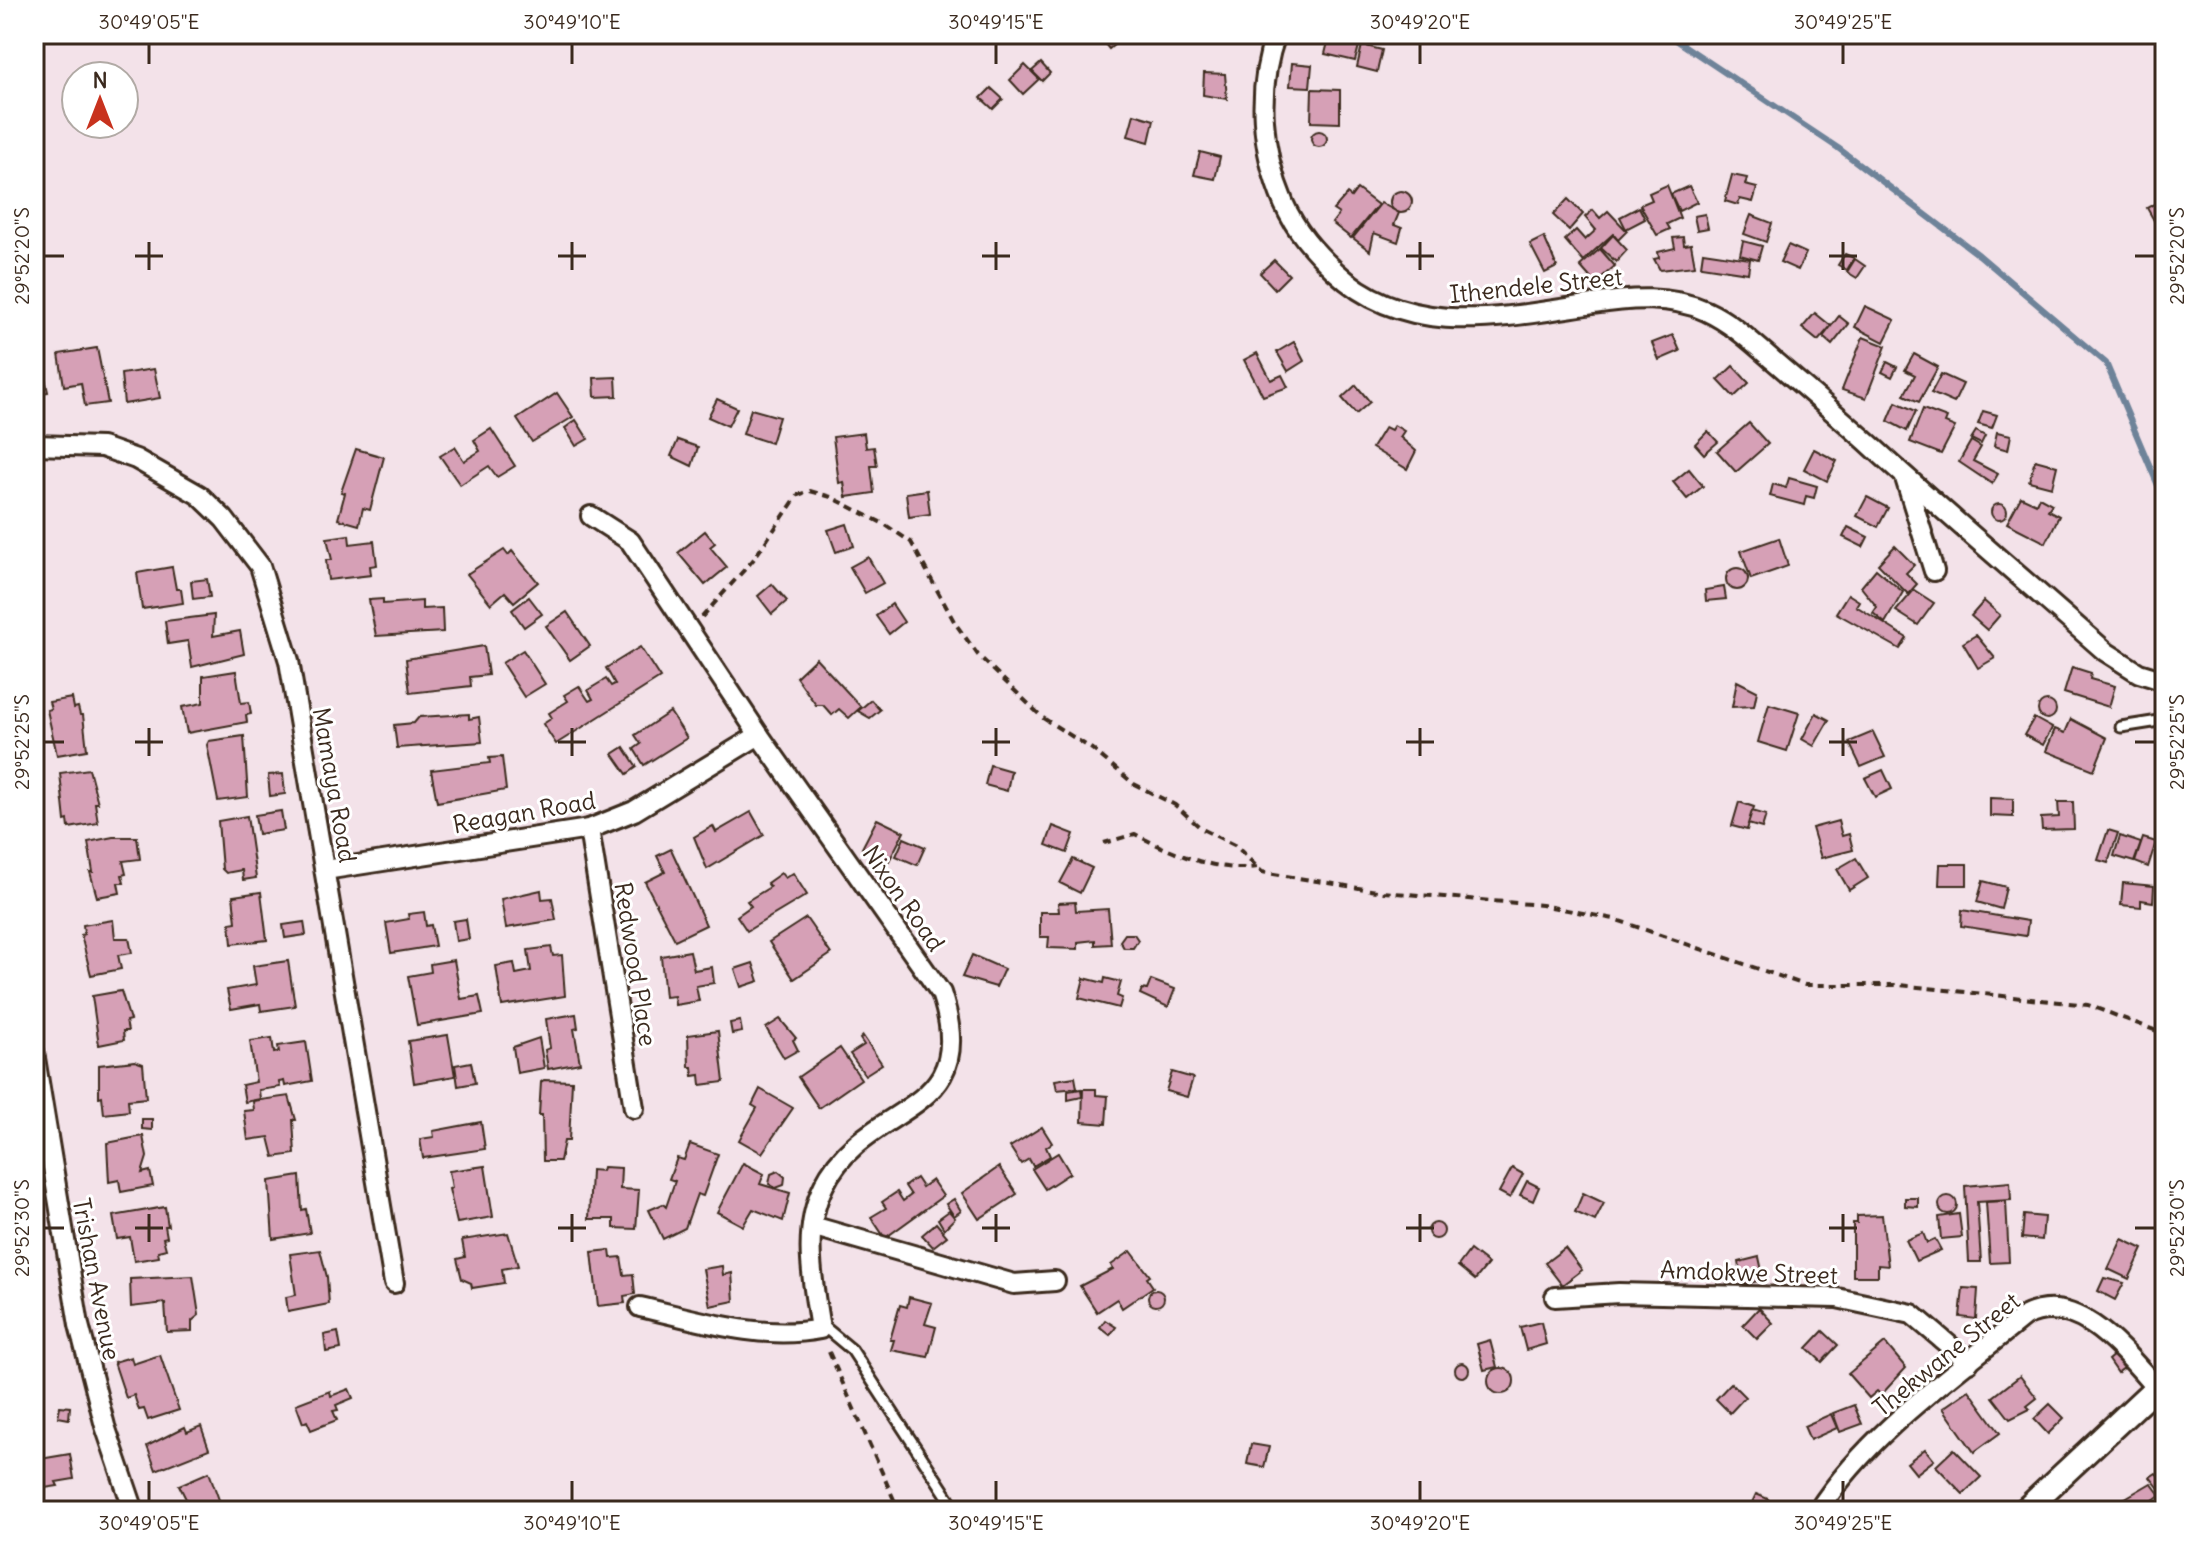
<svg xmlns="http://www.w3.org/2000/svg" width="2199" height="1545" font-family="Delius,sans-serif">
<rect width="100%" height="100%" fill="#f3e2e9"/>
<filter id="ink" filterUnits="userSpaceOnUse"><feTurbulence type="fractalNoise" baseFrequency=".0125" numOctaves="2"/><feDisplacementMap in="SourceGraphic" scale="16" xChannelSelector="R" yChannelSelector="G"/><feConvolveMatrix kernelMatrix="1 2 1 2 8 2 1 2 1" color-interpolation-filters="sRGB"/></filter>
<g filter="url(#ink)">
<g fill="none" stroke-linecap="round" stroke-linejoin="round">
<polyline stroke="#6e8399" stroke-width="6" points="1667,34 1838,148 1979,255 2106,363 2165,502"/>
</g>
<g fill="#d6a0b6" stroke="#3b2a1e" stroke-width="2">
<polygon points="1105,34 1127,34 1109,49 1100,38"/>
<polygon points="1213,34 1232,34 1232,41 1212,39"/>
<polygon points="1330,34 1362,34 1355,61 1325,54"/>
<polygon points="1362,45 1382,50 1377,72 1357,67"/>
<polygon points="1041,63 1050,73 1042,81 1032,71"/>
<polygon points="1292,63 1312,65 1310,87 1290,86"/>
<polygon points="1025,65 1039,79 1023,94 1010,80"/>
<polygon points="1204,73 1225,74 1227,99 1203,95"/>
<polygon points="991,88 1003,99 993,109 981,98"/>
<polygon points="1312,89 1340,90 1340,123 1311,122"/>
<polygon points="1134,114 1154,120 1149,142 1128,136"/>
<circle cx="1319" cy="139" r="8"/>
<polygon points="1200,152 1220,157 1215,179 1194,175"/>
<polygon points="1732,175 1747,178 1745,185 1757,188 1753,202 1740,199 1738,205 1725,201"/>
<polygon points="1667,185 1680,218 1667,224 1670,229 1657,235 1640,205 1652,200 1649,193"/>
<polygon points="1689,186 1697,202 1679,211 1671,194"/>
<polygon points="1357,189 1378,205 1351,238 1332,223 1339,214 1333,210 1347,194 1351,197"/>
<circle cx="1401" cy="202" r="11"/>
<polygon points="2165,198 2165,231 2161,233 2147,208"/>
<polygon points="1568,199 1583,214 1569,230 1553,215"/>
<polygon points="1381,203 1399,213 1394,225 1402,228 1398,242 1374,233 1370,251 1353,238"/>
<polygon points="1639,207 1645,219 1626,229 1620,217"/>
<polygon points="1593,210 1600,218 1608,211 1627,231 1618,240 1613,234 1583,261 1565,240 1576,230 1585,240 1596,230 1585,217"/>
<polygon points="1705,214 1708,228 1697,230 1694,216"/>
<polygon points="1751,215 1772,223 1766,242 1744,234"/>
<polygon points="1613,235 1627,250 1616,262 1601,248"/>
<polygon points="1544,237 1557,267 1545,273 1530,244"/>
<polygon points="1683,237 1684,245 1691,244 1695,266 1660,270 1654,259 1659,258 1658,252 1675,248 1673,238"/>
<polygon points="1743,241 1762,246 1758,260 1740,255"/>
<polygon points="1788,245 1806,253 1798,270 1780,262"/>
<polygon points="1600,249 1615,266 1595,283 1580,266"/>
<polygon points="1703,252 1750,259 1748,273 1701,266"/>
<polygon points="1845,254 1854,258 1847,270 1838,265"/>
<polygon points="1855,259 1865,266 1857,278 1847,272"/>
<polygon points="1274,260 1289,275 1275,289 1260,273"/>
<polygon points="1865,306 1895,320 1884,342 1855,327"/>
<polygon points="1815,313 1831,326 1818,341 1802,328"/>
<polygon points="1839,316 1849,324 1832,345 1823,337"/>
<polygon points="1673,335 1680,351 1659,360 1652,343"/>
<polygon points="1863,337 1886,346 1866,398 1842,390"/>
<polygon points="37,341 48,392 34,395 34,342"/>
<polygon points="1294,342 1304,361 1288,371 1277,352"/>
<polygon points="97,348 108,403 85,406 81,383 64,386 59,354"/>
<polygon points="1257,353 1271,380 1282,375 1288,387 1263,396 1244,360"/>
<polygon points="1914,354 1938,367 1919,402 1904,395 1915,375 1905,370"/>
<polygon points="1887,362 1897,367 1892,377 1882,372"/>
<polygon points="1733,366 1749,383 1734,397 1718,380"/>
<polygon points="154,369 160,398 124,404 121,374"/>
<polygon points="1941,374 1963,384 1954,403 1931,393"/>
<polygon points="616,377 617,396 595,397 594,378"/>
<polygon points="1356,385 1370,402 1356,414 1342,398"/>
<polygon points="557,393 573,417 532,442 517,419"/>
<polygon points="717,399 737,408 728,426 708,417"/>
<polygon points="1896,402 1916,411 1907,431 1888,421"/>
<polygon points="751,409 779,417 771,443 743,434"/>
<polygon points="1923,409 1947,418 1945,423 1955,427 1941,454 1910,442"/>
<polygon points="1983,411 1997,415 1992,428 1978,424"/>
<polygon points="576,420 588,439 576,446 565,428"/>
<polygon points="1749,423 1768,444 1736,472 1717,451"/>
<polygon points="1394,425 1404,431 1400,437 1416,451 1407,469 1372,448 1385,427 1391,430"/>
<polygon points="491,429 515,466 497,477 489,466 460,485 440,456 455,447 464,461 480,451 474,440"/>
<polygon points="1708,431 1718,442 1704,454 1695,444"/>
<polygon points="1976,431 1985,436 1981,444 1971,439"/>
<polygon points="1997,432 2011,435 2008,450 1994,446"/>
<polygon points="864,433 866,448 874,447 877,466 871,466 874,493 846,497 844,482 839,483 833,437"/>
<polygon points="678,440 698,447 692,466 671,456"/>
<polygon points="1971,441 1981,447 1973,461 1998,474 1992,484 1959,462"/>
<polygon points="356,449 384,457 370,510 363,508 359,525 338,519 345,493 341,492"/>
<polygon points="1814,449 1837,461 1827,481 1804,469"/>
<polygon points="2035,460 2057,466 2052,487 2029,481"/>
<polygon points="1689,469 1703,486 1687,499 1673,482"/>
<polygon points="1789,478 1817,486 1814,498 1806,496 1804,505 1770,496 1773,484 1786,488"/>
<polygon points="927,490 930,514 909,517 906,493"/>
<polygon points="1867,497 1888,508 1878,527 1857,516"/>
<polygon points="2021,497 2036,504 2039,497 2052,504 2048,510 2059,516 2046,543 2007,523"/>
<circle cx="1999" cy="512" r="8"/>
<polygon points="847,524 854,546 836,552 828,530"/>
<polygon points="1848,527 1868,537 1863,547 1843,537"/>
<polygon points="705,531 715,543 710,547 727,567 705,585 678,553"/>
<polygon points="349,535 350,544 374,541 377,565 370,566 371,575 328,580 326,560 332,560 327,538"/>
<polygon points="1779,538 1788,566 1751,579 1741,551"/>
<polygon points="1895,546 1914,565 1906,573 1917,584 1908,594 1878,564"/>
<polygon points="504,550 508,555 512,551 538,582 514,602 505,592 491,604 467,574"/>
<polygon points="868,557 883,583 865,593 850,567"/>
<polygon points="172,567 176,589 181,589 183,603 142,609 137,573"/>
<circle cx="1737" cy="579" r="11"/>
<polygon points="1876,569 1903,592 1885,623 1873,613 1877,607 1861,587"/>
<polygon points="207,579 210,597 193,599 191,581"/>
<polygon points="772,584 787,601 772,614 758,596"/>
<polygon points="1724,587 1726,599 1706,601 1705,590"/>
<polygon points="1914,590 1934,603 1918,625 1896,611"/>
<polygon points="1848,594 1859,601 1856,606 1907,638 1900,649 1836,613"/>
<polygon points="529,597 542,614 524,627 512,610"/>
<polygon points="383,599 383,604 422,601 422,609 442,608 443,632 376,636 369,600"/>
<polygon points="1984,601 2000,615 1987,630 1971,616"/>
<polygon points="892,604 904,622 889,634 876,616"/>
<polygon points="567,612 590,646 570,660 546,626"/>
<polygon points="214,615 213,636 240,631 244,654 192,667 188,641 168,644 165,621"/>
<polygon points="1976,635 1995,658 1978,668 1963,643"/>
<polygon points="484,646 488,675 470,677 471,686 410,693 406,659"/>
<polygon points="640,647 660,678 556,744 543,724 552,718 549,713 568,701 564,695 579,686 589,701 593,699 588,690 606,679 611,686 615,684 606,668"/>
<polygon points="523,650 545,684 524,697 502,663"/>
<polygon points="816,658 861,707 849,718 839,709 832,715 823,705 816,705 796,677"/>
<polygon points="2072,667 2091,673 2090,679 2115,686 2109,707 2064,693"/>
<polygon points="236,671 241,703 249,702 251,714 246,715 247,722 187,733 182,707 203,703 203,676"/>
<polygon points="1737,681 1757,691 1754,706 1732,707"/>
<polygon points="72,698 74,708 78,707 80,715 83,715 87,750 57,755 47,710 51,709 49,702"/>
<polygon points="871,700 880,710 870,718 858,711"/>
<circle cx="2047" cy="710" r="9"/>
<polygon points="1769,704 1799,713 1787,751 1758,742"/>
<polygon points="670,712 687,738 644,765 634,749 641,744 635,735"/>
<polygon points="1816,713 1829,720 1814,746 1802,739"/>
<polygon points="469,714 469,719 479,717 482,742 397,748 394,725 414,723 419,717"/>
<polygon points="2034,718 2052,728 2043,745 2024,735"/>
<polygon points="2071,719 2107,738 2094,770 2046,751 2055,729 2065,733"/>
<polygon points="1873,732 1885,757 1861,767 1849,742"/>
<polygon points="244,736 248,797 218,801 207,745 209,741"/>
<polygon points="624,747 637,767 627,774 613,754"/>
<polygon points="502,757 506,790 437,802 431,770 490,763 489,758"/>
<polygon points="990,765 1011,771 1007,791 985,785"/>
<polygon points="89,769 98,803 95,803 98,823 69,828 68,820 65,821 60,773"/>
<polygon points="1883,770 1892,789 1875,797 1865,778"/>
<polygon points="283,774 285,794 270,796 268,775"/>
<polygon points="1990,798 2013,799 2013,817 1990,816"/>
<polygon points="1739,802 1754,807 1747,830 1732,826"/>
<polygon points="2058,802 2073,802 2074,829 2042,830 2041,818 2059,817"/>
<polygon points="281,811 284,830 258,834 255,815"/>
<polygon points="1752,811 1766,815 1762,828 1748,824"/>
<polygon points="751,812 764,835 707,869 694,837 713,826 716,832"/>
<polygon points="247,816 256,878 243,880 242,870 226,873 222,869 218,821"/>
<polygon points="877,819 904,832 889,861 862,848"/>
<polygon points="1838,821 1842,836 1849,834 1853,850 1821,858 1812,828"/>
<polygon points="1053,826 1074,834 1067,853 1046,845"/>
<polygon points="2108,830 2118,833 2108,863 2098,860"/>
<polygon points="2120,836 2141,843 2134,862 2114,856"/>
<polygon points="113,837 137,837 140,859 123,861 126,874 122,875 124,883 118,883 120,893 97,897 90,872 93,872 88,842"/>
<polygon points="904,838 925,847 917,865 896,856"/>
<polygon points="2143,838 2156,842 2148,867 2135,862"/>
<polygon points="671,849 706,925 675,940 645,882 665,872 657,856"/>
<polygon points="1856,858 1868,878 1849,890 1837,869"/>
<polygon points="1073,859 1092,868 1080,893 1060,883"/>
<polygon points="1940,864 1967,864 1967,885 1939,885"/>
<polygon points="781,873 785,878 793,873 807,895 747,931 737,916 751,906 747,901 770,887 767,883"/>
<polygon points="1983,881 2006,887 2001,909 1977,902"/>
<polygon points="2123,883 2154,886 2153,902 2141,900 2141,907 2121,905"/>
<polygon points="541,890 542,899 552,898 556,920 506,928 501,899"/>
<polygon points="261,892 267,940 232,944 230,923 236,922 233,896"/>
<polygon points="1075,902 1076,911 1108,909 1111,944 1095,945 1095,940 1078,942 1078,949 1048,948 1049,937 1040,937 1040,912 1059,912 1058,903"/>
<polygon points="1962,910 2028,921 2026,936 1961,926"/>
<polygon points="424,912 426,926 431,925 435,946 391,953 386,923 409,919 408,914"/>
<polygon points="806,918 831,954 794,979 769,942"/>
<polygon points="466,919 469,939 456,941 453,921"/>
<polygon points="113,920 115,938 129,938 132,953 118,955 121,969 91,975 81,935 84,934 83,925"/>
<polygon points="304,922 306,935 285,938 283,925"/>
<polygon points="1125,934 1134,934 1138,940 1133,948 1124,948 1120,941"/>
<polygon points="551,947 553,956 562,955 565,996 502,1006 496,966 514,963 516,974 531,971 528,950"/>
<polygon points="690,951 694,970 712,967 714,983 696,986 699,1001 675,1005 674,996 665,997 661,956"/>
<polygon points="972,955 1004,969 996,987 962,977"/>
<polygon points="454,960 461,999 479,996 483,1014 417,1025 408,976 431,972 430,964"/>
<polygon points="288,961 295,1006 261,1011 260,1004 231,1009 227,990 256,985 253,966"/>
<polygon points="753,963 759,981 741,987 735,969"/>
<polygon points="1084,978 1104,983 1105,978 1121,982 1117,996 1122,998 1119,1008 1079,998"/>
<polygon points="1151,980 1175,989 1168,1007 1140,994 1142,989 1147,990"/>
<polygon points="121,991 130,1020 126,1021 128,1031 123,1031 124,1040 99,1045 92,996"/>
<polygon points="576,1014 578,1028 574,1029 580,1063 548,1069 545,1050 550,1048 546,1019"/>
<polygon points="780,1019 796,1038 793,1040 798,1050 784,1058 766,1028"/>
<polygon points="740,1021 742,1032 732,1034 730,1023"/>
<polygon points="718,1031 724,1082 701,1085 700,1075 693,1076 692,1067 689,1067 688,1035"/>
<polygon points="448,1035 455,1076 414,1083 408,1041"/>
<polygon points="863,1036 882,1064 865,1075 850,1054 864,1045 860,1039"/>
<polygon points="272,1038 274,1053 279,1052 278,1046 306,1042 312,1081 285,1086 284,1081 279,1082 280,1087 259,1090 260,1099 245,1102 242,1085 256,1082 250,1041"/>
<polygon points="539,1038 544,1068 517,1073 513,1047"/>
<polygon points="840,1048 861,1079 819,1108 798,1077"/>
<polygon points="135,1061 143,1064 146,1098 128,1100 129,1111 104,1114 102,1096 99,1097 99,1065"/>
<polygon points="471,1062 475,1083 458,1086 455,1065"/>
<polygon points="1172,1072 1193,1078 1187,1097 1166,1091"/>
<polygon points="1075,1077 1077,1088 1057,1090 1055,1080"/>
<polygon points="544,1080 572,1081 569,1141 564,1141 560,1161 543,1161 542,1115 539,1115 541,1082"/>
<polygon points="760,1089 793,1108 762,1153 739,1140 757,1108 752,1105"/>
<polygon points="1081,1089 1082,1097 1068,1100 1068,1091"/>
<polygon points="1083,1089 1096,1089 1096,1095 1108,1096 1106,1124 1082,1122"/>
<polygon points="289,1096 296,1120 293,1120 295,1154 274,1157 269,1137 248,1140 244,1111 254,1110 253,1101"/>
<polygon points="142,1119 152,1119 152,1130 142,1129"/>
<polygon points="481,1122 485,1149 423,1158 420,1139 434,1137 433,1131"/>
<polygon points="1042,1127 1052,1143 1046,1147 1050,1156 1033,1166 1029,1159 1021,1164 1010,1147"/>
<polygon points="143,1136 147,1157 142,1173 150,1171 153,1186 121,1192 119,1180 109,1182 107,1143"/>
<polygon points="690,1144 718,1154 703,1196 697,1194 685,1228 663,1239 649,1210 663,1204 666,1207 675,1181 669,1179 677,1158 684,1160"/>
<polygon points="1058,1153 1070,1173 1045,1189 1032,1169"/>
<polygon points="743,1163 764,1174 760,1184 790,1193 783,1221 753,1209 743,1226 717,1212"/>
<polygon points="485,1166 493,1217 457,1223 449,1189 452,1188 449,1171"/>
<polygon points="603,1167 621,1168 620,1189 639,1190 636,1229 614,1228 614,1219 589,1219 591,1170 602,1171"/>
<polygon points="999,1167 1017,1194 979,1219 962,1193"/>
<polygon points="1512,1168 1523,1174 1510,1198 1499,1192"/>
<polygon points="778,1171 785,1177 784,1185 776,1188 769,1184 771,1174"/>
<polygon points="300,1176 302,1210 306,1209 310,1233 273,1239 269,1181"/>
<polygon points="916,1178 922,1187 932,1180 943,1196 885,1238 871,1217 886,1208 882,1202 897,1192 903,1201 911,1195 905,1186"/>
<polygon points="1527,1181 1539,1187 1533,1201 1520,1195"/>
<polygon points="2010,1182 2011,1200 1977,1202 1981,1262 1969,1262 1965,1186"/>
<polygon points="1583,1193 1604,1203 1595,1221 1575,1212"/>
<circle cx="1948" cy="1205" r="9"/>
<polygon points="1905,1198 1918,1198 1918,1207 1905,1206"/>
<polygon points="954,1199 961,1211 954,1216 946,1204"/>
<polygon points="2006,1201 2009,1262 1990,1263 1986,1202"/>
<polygon points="165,1207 168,1226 165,1226 167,1237 163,1238 166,1249 158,1251 159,1257 134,1261 130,1237 117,1239 113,1216"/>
<polygon points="949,1211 955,1218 944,1229 938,1219"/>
<polygon points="1959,1214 1962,1237 1941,1239 1939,1217"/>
<polygon points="1882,1215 1888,1266 1878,1265 1878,1276 1853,1276 1853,1223 1857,1223 1857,1216"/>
<polygon points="2024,1215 2044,1217 2042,1240 2022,1238"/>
<circle cx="1436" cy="1231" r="8"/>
<polygon points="936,1223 947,1236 933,1247 922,1235"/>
<polygon points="508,1233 518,1266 502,1269 504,1283 472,1288 471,1283 462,1279 457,1259 465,1257 462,1240"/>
<polygon points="1923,1233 1927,1243 1935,1239 1941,1250 1916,1261 1906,1240"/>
<polygon points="2122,1239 2143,1249 2129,1279 2108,1269"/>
<polygon points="1565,1248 1582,1270 1562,1285 1545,1263"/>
<polygon points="320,1250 327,1277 329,1304 288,1312 286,1297 296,1295 290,1254"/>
<polygon points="610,1250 611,1258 621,1257 624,1275 633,1274 635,1294 624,1296 625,1303 598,1306 592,1252"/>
<polygon points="1470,1250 1488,1264 1475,1280 1458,1266"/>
<polygon points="1131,1251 1150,1276 1147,1278 1153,1287 1122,1308 1117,1299 1097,1312 1080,1286 1113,1269 1111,1265"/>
<polygon points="1759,1257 1764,1280 1743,1284 1739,1262"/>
<polygon points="722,1266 723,1275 732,1273 734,1301 710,1306 703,1269"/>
<polygon points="193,1276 199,1315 192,1321 192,1331 167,1332 165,1303 131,1307 130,1279"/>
<polygon points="2104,1278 2124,1283 2115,1300 2098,1291"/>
<polygon points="1963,1288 1978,1289 1976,1319 1960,1317"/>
<circle cx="1156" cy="1298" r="8"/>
<polygon points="909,1297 932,1303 925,1324 936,1327 928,1357 891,1350 894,1340 890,1340 900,1305 907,1307"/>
<polygon points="1759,1308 1773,1323 1757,1339 1743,1325"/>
<polygon points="1105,1320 1116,1327 1110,1335 1100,1327"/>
<polygon points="1541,1322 1546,1344 1526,1350 1520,1327"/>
<polygon points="1823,1331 1838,1345 1822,1362 1807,1348"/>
<polygon points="338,1332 341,1349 326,1352 324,1335"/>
<polygon points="1490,1340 1497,1367 1484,1370 1477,1344"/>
<polygon points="1885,1343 1906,1368 1881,1395 1877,1391 1869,1398 1848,1374"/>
<polygon points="160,1355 179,1410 148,1420 144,1409 139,1410 134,1395 126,1398 114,1362 131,1357 133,1364"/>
<polygon points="2114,1355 2124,1368 2117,1373 2108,1360"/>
<circle cx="1462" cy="1370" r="7"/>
<circle cx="1501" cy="1381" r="13"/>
<polygon points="2020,1376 2037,1398 2027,1406 2030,1409 2010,1419 1993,1397"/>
<polygon points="1731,1383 1745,1397 1730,1413 1716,1399"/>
<polygon points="349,1389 353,1398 336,1405 338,1410 333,1411 337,1420 311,1430 307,1421 303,1423 296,1404 330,1391 331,1396"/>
<polygon points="1969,1390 2000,1433 1974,1452 1943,1408"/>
<polygon points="2050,1404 2064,1418 2048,1434 2034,1419"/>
<polygon points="1854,1405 1862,1424 1840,1432 1833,1413"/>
<polygon points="60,1406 70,1407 69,1419 58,1417"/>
<polygon points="1831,1414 1837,1428 1810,1440 1804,1426"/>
<polygon points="201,1426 209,1449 156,1470 147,1446 185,1427 187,1432"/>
<polygon points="1251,1444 1269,1447 1264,1467 1247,1464"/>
<polygon points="1925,1449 1934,1460 1916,1474 1907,1463"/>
<polygon points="1954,1449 1981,1477 1963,1494 1936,1466"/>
<polygon points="70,1454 74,1479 56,1482 58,1486 38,1489 34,1494 34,1460"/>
<polygon points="209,1472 223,1511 192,1511 179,1485"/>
<polygon points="2156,1473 2165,1483 2162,1492 2150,1477"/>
<polygon points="2151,1483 2160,1495 2138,1511 2120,1511 2115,1504"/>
<polygon points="1756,1494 1768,1499 1763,1511 1748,1511"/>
</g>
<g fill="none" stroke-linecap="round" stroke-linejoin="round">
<defs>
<g id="service">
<polyline points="2121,727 2165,720"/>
<polyline points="820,1329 828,1330 852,1350 957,1511"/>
</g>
<g id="minor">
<path d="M1276 34C1256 90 1261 150 1284 204 1296 231 1314 251 1335 271 1407 340 1505 317 1593 304 1630 298 1671 295 1706 311 1732 323 1753 343 1774 361 1808 390 1842 419 1875 449 1951 518 2029 584 2106 652L2139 673 2165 681"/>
<polyline points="34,445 102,447 136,459 199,495 224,519 260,566 289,661 394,1283"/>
<polyline points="1905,478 1934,571"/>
<path d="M591 516 630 541 759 735 941 993C984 1119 866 1099 824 1185 801 1231 813 1282 820 1329 761 1341 698 1320 640 1307"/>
<polyline points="589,829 634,1108"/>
<polyline points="325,870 589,829 634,811 759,735"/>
<polyline points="34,1052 79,1325 105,1426 134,1511"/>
<polyline points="812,1226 1014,1284 1055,1281"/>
<polyline points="1555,1297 1619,1293 1837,1298 1912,1314 1969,1362"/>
<path d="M1818 1511C1869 1432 1953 1375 2025 1316 2081 1288 2131 1361 2165 1397"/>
</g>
<polyline id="tertiary" points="2024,1511 2165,1379"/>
</defs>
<use href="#service" stroke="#3b2a1e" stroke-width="15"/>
<use href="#minor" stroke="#3b2a1e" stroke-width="24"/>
<use href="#tertiary" stroke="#3b2a1e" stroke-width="28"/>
<g stroke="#3b2a1e" stroke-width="4" stroke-dasharray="8 6" stroke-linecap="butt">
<polyline points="702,617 753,560 798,495 810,491 831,497 884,524 911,542 955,623 978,655 1043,718 1092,749 1134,784 1175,805 1202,829 1236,846 1262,872 1383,892 1541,905 1614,919 1805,985 1899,985 2088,1005 2165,1034"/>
<path d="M1104 843 1135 834C1169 852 1217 873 1257 867"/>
<polyline points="829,1352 899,1511"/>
</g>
<use href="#service" stroke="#fff" stroke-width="9"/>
<use href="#minor" stroke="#fff" stroke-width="18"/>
<use href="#tertiary" stroke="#fff" stroke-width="22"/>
</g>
</g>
<path fill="none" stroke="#3b2a1e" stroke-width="3" d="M149 44V64M572 44V64M996 44V64M1420 44V64M1843 44V64M149 242V270M572 242V270M996 242V270M1420 242V270M1843 242V270M44 256H64M135 256H163M558 256H586M982 256H1010M1406 256H1434M1829 256H1857M2135 256H2155M149 728V756M572 728V756M996 728V756M1420 728V756M1843 728V756M44 742H64M135 742H163M558 742H586M982 742H1010M1406 742H1434M1829 742H1857M2135 742H2155M149 1214V1242M572 1214V1242M996 1214V1242M1420 1214V1242M1843 1214V1242M44 1228H64M135 1228H163M558 1228H586M982 1228H1010M1406 1228H1434M1829 1228H1857M2135 1228H2155M149 1481V1501M572 1481V1501M996 1481V1501M1420 1481V1501M1843 1481V1501"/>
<g text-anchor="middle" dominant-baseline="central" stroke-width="6" stroke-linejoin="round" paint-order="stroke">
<g font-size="24" fill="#3b2a1e" stroke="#fff">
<text transform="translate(1536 285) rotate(-6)">Ithendele Street</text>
<text transform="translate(335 785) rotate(80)">Mamaya Road</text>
<text transform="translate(524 812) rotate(-10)">Reagan Road</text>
<text transform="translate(904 898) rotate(55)">Nixon Road</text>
<text transform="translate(636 964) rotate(81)">Redwood Place</text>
<text transform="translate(1749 1272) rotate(2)">Amdokwe Street</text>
<text transform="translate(97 1279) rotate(79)">Trishan Avenue</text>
<text transform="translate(1946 1354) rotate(-39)">Thekwane Street</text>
</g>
</g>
<rect width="2199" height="1545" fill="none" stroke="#fff" stroke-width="88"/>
<g transform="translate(100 100)"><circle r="38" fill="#ffffff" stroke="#b1aaa5" stroke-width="2"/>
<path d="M0-6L14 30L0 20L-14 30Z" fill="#c8321e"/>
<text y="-12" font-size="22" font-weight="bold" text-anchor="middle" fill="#3b2a1e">N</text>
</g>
<rect x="44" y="44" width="2111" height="1457" fill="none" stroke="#3b2a1e" stroke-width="3"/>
<g font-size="20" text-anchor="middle" fill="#3b2a1e">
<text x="149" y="29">30°49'05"E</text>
<text x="572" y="29">30°49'10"E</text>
<text x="996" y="29">30°49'15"E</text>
<text x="1420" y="29">30°49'20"E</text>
<text x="1843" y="29">30°49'25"E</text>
<text transform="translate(22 256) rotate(-90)" y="7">29°52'20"S</text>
<text transform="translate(2177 256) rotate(-90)" y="7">29°52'20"S</text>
<text transform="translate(22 742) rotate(-90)" y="7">29°52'25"S</text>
<text transform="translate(2177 742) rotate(-90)" y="7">29°52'25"S</text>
<text transform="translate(22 1228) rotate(-90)" y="7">29°52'30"S</text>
<text transform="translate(2177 1228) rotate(-90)" y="7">29°52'30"S</text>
<text x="149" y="1530">30°49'05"E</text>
<text x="572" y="1530">30°49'10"E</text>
<text x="996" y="1530">30°49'15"E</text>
<text x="1420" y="1530">30°49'20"E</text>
<text x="1843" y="1530">30°49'25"E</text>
</g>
</svg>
